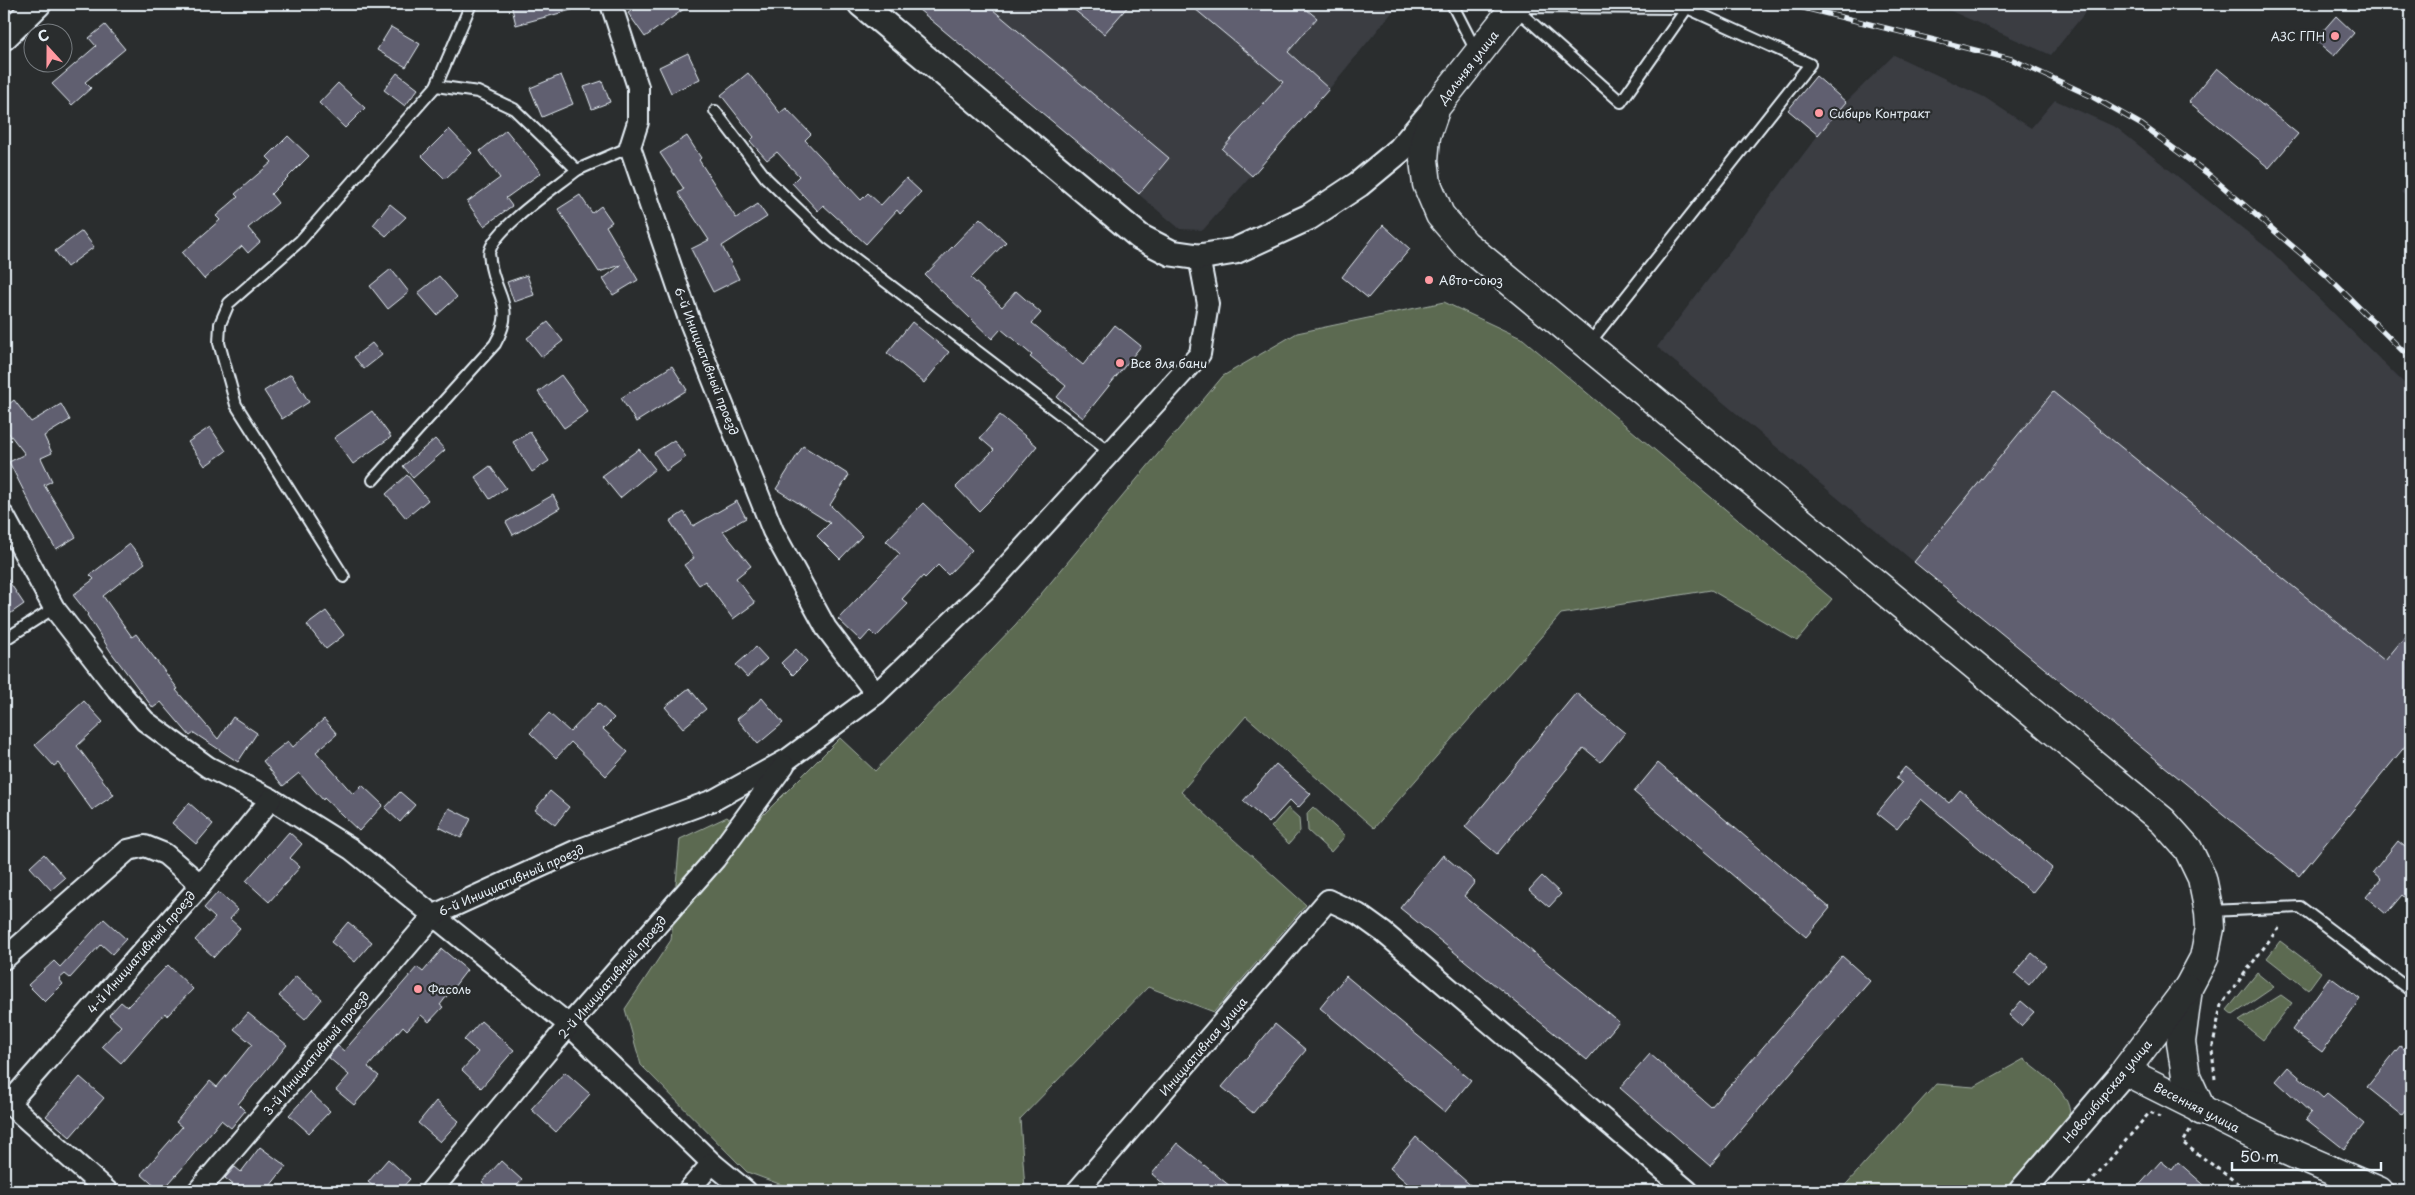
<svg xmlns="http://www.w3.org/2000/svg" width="2415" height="1195" font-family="'Playpen Sans',sans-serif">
<rect width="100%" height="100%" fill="#2a2d2e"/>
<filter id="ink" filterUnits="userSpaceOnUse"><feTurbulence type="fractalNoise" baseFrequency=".02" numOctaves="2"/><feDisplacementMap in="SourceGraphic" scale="10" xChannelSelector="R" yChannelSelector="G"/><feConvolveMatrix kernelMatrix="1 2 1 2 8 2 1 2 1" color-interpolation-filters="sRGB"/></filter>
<g filter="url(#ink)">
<g fill="#3a3c42">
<polygon points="912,4 1399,4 1329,89 1203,230 1180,229"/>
<polygon points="1935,4 2092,4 2051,55"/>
<polygon points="1894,55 1984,97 2031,128 2055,100 2117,128 2271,251 2411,390 2411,739 2299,876 1914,562 1657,347 1818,135 1846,102"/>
<polygon points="2411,182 2411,201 2401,192"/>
</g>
<g fill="#5c6a51" stroke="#a2aea4">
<polygon points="1444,302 1523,339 1832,599 1797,641 1711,590 1561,614 1374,828 1246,716 1181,792 1306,905 1214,1012 1148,987 1020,1119 1025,1189 1022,1191 798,1191 747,1172 641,1065 625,1009 671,940 680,839 727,817 746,832 840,738 875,771 1016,624 1223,376 1297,333"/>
<polygon points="1313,807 1345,836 1331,852 1308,831 1307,813"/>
<polygon points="1288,808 1299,818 1300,831 1289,844 1271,827"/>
<polygon points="2280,941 2321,972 2308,990 2267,958"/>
<polygon points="2257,973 2274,987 2233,1015 2227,1010"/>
<polygon points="2281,995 2292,1003 2263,1040 2239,1021"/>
<path d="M2024 1059C2042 1075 2070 1090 2070 1116L2004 1191H1840L1936 1084 1974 1087Z"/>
</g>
<g fill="#615e6f" stroke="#e8f1f8">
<polygon points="511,4 574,4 575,9 516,25"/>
<polygon points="641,4 691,4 645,37 628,13"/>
<polygon points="912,4 986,4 1169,158 1139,194"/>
<polygon points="1067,4 1130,4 1104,34"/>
<polygon points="1189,4 1300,4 1317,18 1288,52 1329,89 1252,176 1222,149 1283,82"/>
<polygon points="2336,16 2354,33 2334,56 2315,40"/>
<polygon points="105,25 125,49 85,82 91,88 72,105 52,84 96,46 89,38"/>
<polygon points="391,27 420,44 406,67 377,50"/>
<polygon points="688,53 700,79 671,93 659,67"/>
<polygon points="2217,68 2298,134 2269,168 2189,102"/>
<polygon points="397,73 418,89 405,106 384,90"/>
<polygon points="748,73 780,113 786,108 811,134 805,140 861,200 868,193 881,205 906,178 921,192 900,214 897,210 866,244 823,205 818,211 792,183 799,176 777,152 767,160 750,141 754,137 721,95"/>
<polygon points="561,75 573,104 542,117 530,88"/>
<polygon points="1816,76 1846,102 1818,135 1788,110"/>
<polygon points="602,81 610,102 592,109 584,87"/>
<polygon points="338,83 365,108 345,128 319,103"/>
<polygon points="449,129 472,153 445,179 422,156"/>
<polygon points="506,130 541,173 506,198 512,206 484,226 467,202 500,178 480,151"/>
<polygon points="288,136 309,156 271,194 278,203 248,228 260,242 248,253 242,246 204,279 182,253 220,220 216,216 238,197 235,194 272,162 267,157"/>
<polygon points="687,136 701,158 699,160 736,218 758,204 767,217 722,246 739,279 713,292 691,249 709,240 678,193 684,189 660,153"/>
<polygon points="580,195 592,213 601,206 612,222 606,226 638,280 613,295 603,279 621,265 599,272 558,209"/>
<polygon points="390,204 406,217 386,236 373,225"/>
<polygon points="980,218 1006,242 971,278 1002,307 1016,291 1041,313 1032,323 1083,365 1115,325 1141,346 1083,418 1057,397 1066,386 1030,357 1032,355 1001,329 992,339 925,275"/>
<polygon points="1383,225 1410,249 1368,298 1342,277"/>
<polygon points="82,231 94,247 67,267 55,251"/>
<polygon points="391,269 409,292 388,309 370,286"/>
<polygon points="527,275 534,295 514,302 507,282"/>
<polygon points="439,276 457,297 437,315 418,293"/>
<polygon points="548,322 563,341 542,357 527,338"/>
<polygon points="912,322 949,352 924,383 887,353"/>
<polygon points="372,343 382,355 364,369 354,357"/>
<polygon points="672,366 687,390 636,422 621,398"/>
<polygon points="291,374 309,402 282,419 264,391"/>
<polygon points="561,375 588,412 564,428 538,392"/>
<polygon points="2053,392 2385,661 2411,629 2411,739 2299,876 1914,562"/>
<polygon points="14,400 31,422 61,404 70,420 44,436 52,453 41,458 52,481 44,485 76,537 56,549 36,515 9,462 25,454 4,427 4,408"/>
<polygon points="372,411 391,437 353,464 334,438"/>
<polygon points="1000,415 1037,446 1004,486 979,511 956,487 994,450 980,438"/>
<polygon points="210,427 226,451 205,466 188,442"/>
<polygon points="530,432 549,461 532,472 513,442"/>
<polygon points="435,439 445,450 413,478 403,466"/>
<polygon points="674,440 686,457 666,471 654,453"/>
<polygon points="803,446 849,475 830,505 862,536 840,559 817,536 830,523 776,489"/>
<polygon points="639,449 655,469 620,498 602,476"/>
<polygon points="490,466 506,488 490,499 475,477"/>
<polygon points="407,475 428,500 406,518 386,494"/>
<polygon points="553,495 560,508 513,535 506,522"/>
<polygon points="737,501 746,518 723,531 751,566 736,578 755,603 733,619 705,581 699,585 684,565 694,558 670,521 684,512 693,526"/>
<polygon points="923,503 972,550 948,575 938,565 925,578 923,576 902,599 908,604 876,637 870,631 861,641 838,619 900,554 886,541"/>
<polygon points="130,544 145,563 103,596 132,637 136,634 178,689 176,690 218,739 233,717 257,733 238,762 194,733 190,736 161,702 153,708 111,652 87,615 88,614 73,595 94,579 90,575"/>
<polygon points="4,574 24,604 4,618"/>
<polygon points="326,611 344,635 326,649 307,625"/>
<polygon points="756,647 767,659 747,677 736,665"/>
<polygon points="796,649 807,661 793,675 781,663"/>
<polygon points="689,688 706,709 683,728 665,707"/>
<polygon points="1576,693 1625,733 1601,762 1584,748 1497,854 1465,827"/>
<polygon points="762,698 783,723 758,744 737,719"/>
<polygon points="84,701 103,722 77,746 114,795 92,810 58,763 54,766 35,745"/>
<polygon points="598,703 614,718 603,729 628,752 606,776 571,742 556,758 530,733 549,713 570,732"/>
<polygon points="324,719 337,734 316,752 353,794 362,785 383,805 359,831 324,798 323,800 299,773 283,786 263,761 288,741 293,747"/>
<polygon points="1658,763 1830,908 1806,937 1634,792"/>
<polygon points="1276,764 1311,794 1298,808 1290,800 1269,823 1243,801"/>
<polygon points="1905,767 1949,803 1960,790 2052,868 2032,893 1921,799 1897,829 1877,813 1902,783 1896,778"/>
<polygon points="550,791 569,807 555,825 535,810"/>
<polygon points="400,792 415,805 400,822 385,808"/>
<polygon points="189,803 213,824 196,844 172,823"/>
<polygon points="449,808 471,819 461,838 439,827"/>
<polygon points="289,832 302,844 290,858 300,867 269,902 246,881"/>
<polygon points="2398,841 2411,852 2411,903 2402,895 2386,914 2366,897 2381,879 2373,872"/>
<polygon points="44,854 65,878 51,890 30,867"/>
<polygon points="1443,855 1475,882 1464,896 1619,1022 1587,1060 1400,908"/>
<polygon points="1542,876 1561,894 1549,907 1529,890"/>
<polygon points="218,892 238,910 230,919 240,928 214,957 195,940 215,918 204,908"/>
<polygon points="104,919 126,939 112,954 101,944 70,978 65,974 59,979 63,984 45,1002 28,985 54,961 60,967"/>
<polygon points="348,922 372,942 355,962 331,942"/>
<polygon points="442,949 467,970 440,1005 443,1007 429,1022 421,1015 407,1030 403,1026 368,1067 379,1076 354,1105 336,1090 349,1075 328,1057 338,1046 344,1051 417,967 423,972"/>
<polygon points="2032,953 2046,965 2029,985 2015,973"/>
<polygon points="1842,956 1870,981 1710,1166 1620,1088 1650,1054 1711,1107"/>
<polygon points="168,965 193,989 167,1016 165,1013 121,1063 102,1046 121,1026 109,1015 121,1002 127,1007"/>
<polygon points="296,976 322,999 305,1019 279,996"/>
<polygon points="1346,976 1471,1080 1445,1112 1320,1008"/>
<polygon points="2330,977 2360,999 2322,1052 2292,1030"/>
<polygon points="2021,1001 2034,1012 2021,1026 2009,1015"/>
<polygon points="248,1013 287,1045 238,1104 245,1111 231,1128 221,1120 184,1166 162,1191 160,1191 141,1174 182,1127 176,1122 210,1081 217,1087 252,1044 234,1029"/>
<polygon points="481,1021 514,1050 481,1088 462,1070 478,1052 464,1040"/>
<polygon points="1275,1024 1306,1050 1253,1113 1222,1087"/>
<polygon points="2400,1046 2411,1054 2411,1103 2402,1115 2367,1087"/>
<polygon points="2288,1067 2323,1098 2327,1094 2364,1124 2344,1149 2306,1119 2311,1113 2276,1081"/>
<polygon points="565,1072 590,1094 556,1132 531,1109"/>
<polygon points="80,1077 104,1098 70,1137 46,1116"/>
<polygon points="310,1092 330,1111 309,1133 289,1115"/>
<polygon points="436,1101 459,1121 440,1142 418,1123"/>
<polygon points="1416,1137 1477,1191 1416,1191 1390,1168"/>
<polygon points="1177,1143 1236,1191 1172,1191 1152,1174"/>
<polygon points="260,1147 286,1166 266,1191 241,1191 225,1178 235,1167 241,1172"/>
<polygon points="388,1159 410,1179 399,1191 379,1191 368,1182"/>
<polygon points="501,1161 522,1180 512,1191 492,1191 482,1182"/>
<polygon points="2161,1161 2172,1170 2178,1162 2211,1191 2134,1191"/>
</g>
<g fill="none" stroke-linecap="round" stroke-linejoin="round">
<defs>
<g id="service">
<polyline points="471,4 436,86 478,92 514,109 577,170 630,147"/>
<polyline points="1452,4 1476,51"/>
<polyline points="1518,7 1687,8"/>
<polyline points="1515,8 1621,102 1687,8 1810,64 1588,345"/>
<polyline points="715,111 766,178 828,238 1110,452"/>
<path d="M373 480 495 344C517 305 495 297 490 261 490 257 488 253 490 250 497 227 556 187 577 170"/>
<polyline points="344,577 236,405 219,343 220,324 229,303 300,241 436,86"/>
<polyline points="4,640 54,608"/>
<polyline points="2210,911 2300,907 2411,991"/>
</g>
<g id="minor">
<polyline points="611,4 638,87 638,122 630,147 690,322 773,531 826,628 876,694"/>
<polyline points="4,516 54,608 117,689 145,721 208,767 271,799 351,849 569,1025 712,1163 746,1191"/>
<polyline points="4,959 128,850 145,846 165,854 201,885"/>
<polyline points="4,1099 107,1191"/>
<polyline points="9,1103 201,885 271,799"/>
<polyline points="198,1191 434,915 575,851 714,800 788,759 876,694 988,587 1200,354 1208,304 1199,257"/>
<polyline points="431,1191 569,1025 715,859 784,765"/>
<polyline points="688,1191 712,1163"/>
<polyline points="1077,1191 1328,900 1358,914 1383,932 1688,1191"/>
</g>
<g id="tertiary">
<polyline points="861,4 1140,237 1171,253 1199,257 1235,251 1309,217 1359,184 1400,150 1433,111"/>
<polyline points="4,37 38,4"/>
<polyline points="2022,1191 2125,1071"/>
</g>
<g id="secondary">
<polyline points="1517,4 1436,107 1426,136 1424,160 1427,184 1440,215 1465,244 2163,821 2188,849 2202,878 2209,912 2210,928 2204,958 2188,988 2181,1042 2186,1076 2202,1111"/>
<polyline points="2187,989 2125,1071 2273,1145 2379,1191"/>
</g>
</defs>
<use href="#service" stroke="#e8f1f8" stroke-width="14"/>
<use href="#minor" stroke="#e8f1f8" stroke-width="24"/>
<use href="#tertiary" stroke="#e8f1f8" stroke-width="29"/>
<use href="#secondary" stroke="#e8f1f8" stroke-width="31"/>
<g stroke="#e8f1f8" stroke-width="3" stroke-dasharray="4 4" stroke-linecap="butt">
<polyline points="2215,1079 2212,1050 2221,1005 2280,926"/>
<polyline points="2190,1130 2183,1143 2248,1191"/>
<polyline points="2083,1191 2150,1112 2160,1117"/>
</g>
<use href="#service" stroke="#2a2d2e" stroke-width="10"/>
<use href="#minor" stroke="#2a2d2e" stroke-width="20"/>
<use href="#tertiary" stroke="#2a2d2e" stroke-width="25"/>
<use href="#secondary" stroke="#2a2d2e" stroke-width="28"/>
<defs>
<polyline id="rail" points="1788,4 2011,59 2093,97 2142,125 2207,173 2326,275 2411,359"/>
</defs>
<use href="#rail" stroke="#e8f1f8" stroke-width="5.5"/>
<use href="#rail" stroke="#2a2d2e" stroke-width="4" stroke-dasharray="11" stroke-linecap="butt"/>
</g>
</g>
<g fill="#ff9aa2" stroke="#2a2d2e" stroke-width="2">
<circle cx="2335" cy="36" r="5"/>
<circle cx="1819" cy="113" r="5"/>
<circle cx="1429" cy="280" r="5"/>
<circle cx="1120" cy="363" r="5"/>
<circle cx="418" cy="989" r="5"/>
</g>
<g text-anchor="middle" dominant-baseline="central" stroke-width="4.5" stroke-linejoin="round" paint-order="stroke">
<g font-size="12" fill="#e8f1f8" stroke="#2a2d2e" text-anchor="start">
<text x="2325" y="36" text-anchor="end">АЗС ГПН</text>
<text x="1829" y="113">Сибирь Контракт</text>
<text x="1439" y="280">Авто-союз</text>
<text x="1130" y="363">Все для бани</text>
<text x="428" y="989">Фасоль</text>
</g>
<g font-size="12" fill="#e8f1f8" stroke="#2a2d2e">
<text transform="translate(1468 67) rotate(-52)">Дальняя улица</text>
<text transform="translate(707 361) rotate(69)">6-й Инициативный проезд</text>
<text transform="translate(511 880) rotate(-24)">6-й Инициативный проезд</text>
<text transform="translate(141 952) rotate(-49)">4-й Инициативный проезд</text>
<text transform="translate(612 977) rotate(-49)">2-й Инициативный проезд</text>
<text transform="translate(1203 1046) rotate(-49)">Инициативная улица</text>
<text transform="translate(316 1053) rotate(-50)">3-й Инициативный проезд</text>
<text transform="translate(2107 1091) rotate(-50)">Новосибирская улица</text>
<text transform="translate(2197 1107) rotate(27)">Весенняя улица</text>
</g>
</g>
<rect width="2415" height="1195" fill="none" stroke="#2a2d2e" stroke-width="20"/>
<rect x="10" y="10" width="2395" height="1175" fill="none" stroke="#e8f1f8" stroke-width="2" filter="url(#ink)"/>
<g transform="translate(48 48) rotate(339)"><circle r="24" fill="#2a2d2e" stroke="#767b7f"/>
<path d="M0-4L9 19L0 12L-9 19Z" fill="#ff9aa2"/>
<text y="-8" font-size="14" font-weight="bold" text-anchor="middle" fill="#e8f1f8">С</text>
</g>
<path d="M2232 1162v8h149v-8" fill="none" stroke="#e8f1f8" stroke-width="2.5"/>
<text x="2240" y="1162" font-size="15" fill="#e8f1f8" stroke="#2a2d2e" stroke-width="4" paint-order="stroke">50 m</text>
</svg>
